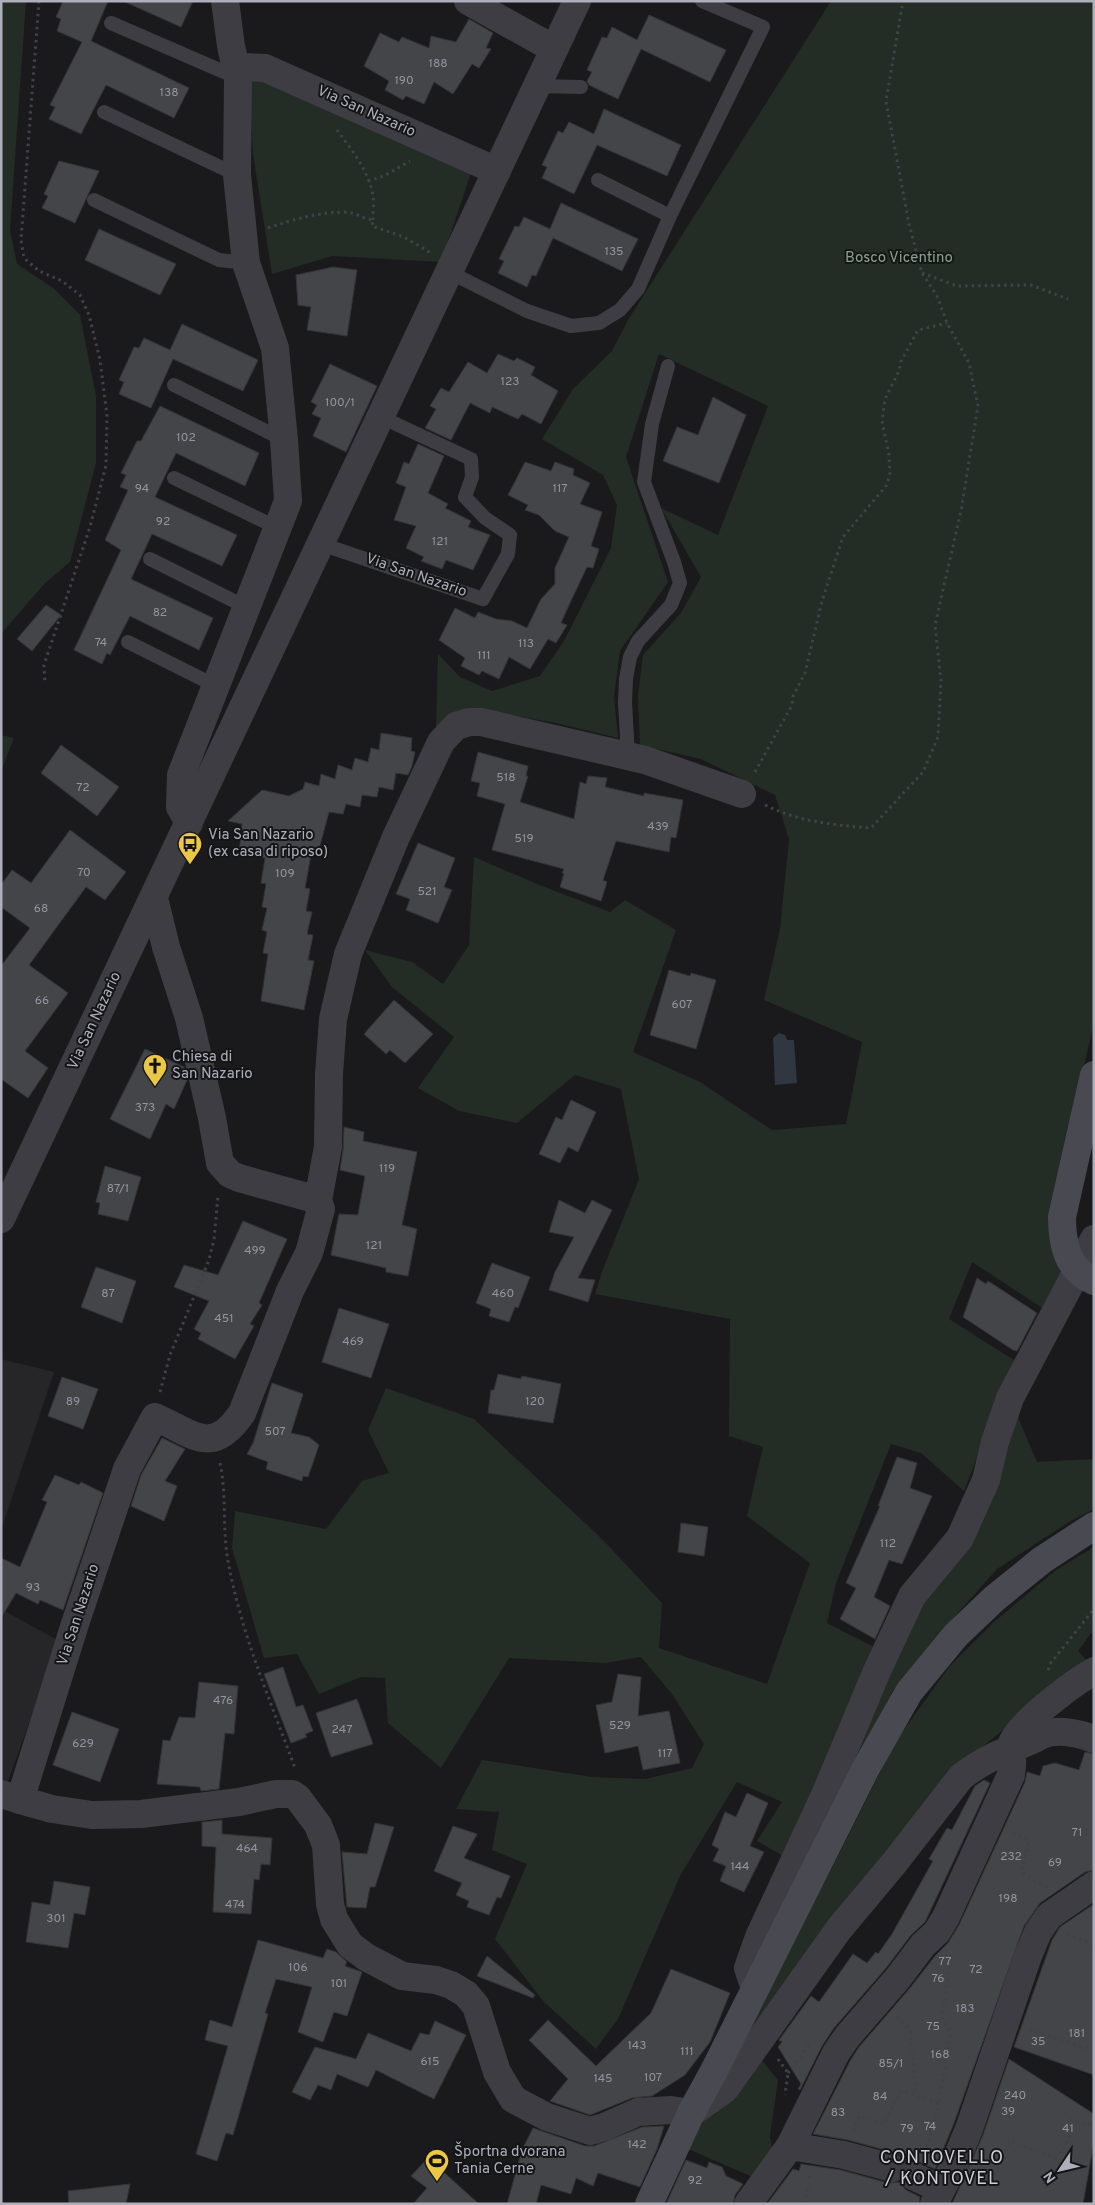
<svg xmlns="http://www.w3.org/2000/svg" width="1095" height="2205" font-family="Overpass,sans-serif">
<rect width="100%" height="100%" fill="#1a1a1c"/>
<g fill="#262629">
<polygon points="1,1359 54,1372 1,1530"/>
<polygon points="1,1609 59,1641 7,1784 1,1782"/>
</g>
<g fill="#242c26">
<polygon points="1,1 26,1 10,230 17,264 53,288 80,315 96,396 96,463 70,562 45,583 1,634"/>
<polygon points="831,1 1094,1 1094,1023 1060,1167 1063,1276 1044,1309 972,1262 949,1319 1014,1360 964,1491 921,1453 891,1444 836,1583 827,1623 874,1647 785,1857 757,1841 782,1802 737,1782 681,1874 618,2019 596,2049 544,2002 495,1939 527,1864 492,1850 499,1812 456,1809 482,1760 592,1777 645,1779 692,1768 704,1744 672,1694 641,1657 605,1663 509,1658 441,1768 388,1723 385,1678 361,1677 319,1694 297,1654 264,1658 232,1548 235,1511 326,1529 362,1481 389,1473 368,1430 386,1388 474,1419 602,1539 662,1603 659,1648 767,1684 810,1563 747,1516 763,1447 729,1436 730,1319 595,1294 603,1269 639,1179 621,1089 575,1075 517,1123 459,1111 418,1088 454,1037 392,987 365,950 412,962 443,984 469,945 474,857 537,884 610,912 625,900 676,930 633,1052 700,1082 772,1130 846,1124 862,1042 764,1000 780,929 789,839 775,795 701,759 640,745 638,696 643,655 681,613 701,577 661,508 718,535 768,406 659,354 626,457 668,582 620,651 614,697 618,738 556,723 489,711 436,729 438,654 460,677 492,691 540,676 564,641 611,548 617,505 603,475 542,439 573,389 612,351 628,320"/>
<polygon points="257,77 473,167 441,262 332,256 272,274 253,154 250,83"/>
<polygon points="1,735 14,738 1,771"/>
<polygon points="1017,1415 1037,1462 1094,1459 1094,1509 1069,1522 997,1569 956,1615 894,1689 761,1955 893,1658"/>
<polygon points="1094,1547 1094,1629 1078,1651 1087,1661 952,1772 719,2083 837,1858 896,1741 949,1667 994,1622 1056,1570"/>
<polygon points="760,2058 778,2080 770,2135 773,2156 755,2178 688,2149 703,2120"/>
</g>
<polygon fill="#303740" points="779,1033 785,1035 787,1040 794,1040 797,1083 775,1085 773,1038"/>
<g fill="#444549" stroke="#353438">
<polygon points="63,1 108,1 91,41 189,88 174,118 106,85 81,134 49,119 55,107 50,105 82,42 57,31 61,19 56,17"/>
<polygon points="123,1 193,1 181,27"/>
<polygon points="649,15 726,50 710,82 641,49 618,99 589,85 587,81 592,72 587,70 602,37 607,38 612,27 637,40"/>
<polygon points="469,19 493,33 486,48 491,49 479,68 472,64 453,94 434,82 424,104 406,96 403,100 385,90 389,81 364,66 380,33 399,42 402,37 429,48 431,36 456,42"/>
<polygon points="604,109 681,145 667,176 597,145 574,194 542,178 547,167 542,165 558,131 563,133 569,122 594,134"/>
<polygon points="59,161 99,171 75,223 42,208 48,196 44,194"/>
<polygon points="561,203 638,239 622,271 553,238 536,276 532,275 527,287 498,273 504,261 499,259 515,226 519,227 524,217 550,229"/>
<polygon points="99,229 176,264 160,295 85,260"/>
<polygon points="333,267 357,270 347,336 307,330 311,307 298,305 296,275"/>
<polygon points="182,324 258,360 243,391 173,359 151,408 119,394 124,382 119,380 134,347 139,348 144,338 170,350"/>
<polygon points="498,354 514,361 517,358 535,367 531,375 558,391 541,424 522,414 518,419 492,407 490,413 470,403 451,440 425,428 436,409 430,406 441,388 449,392 468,362 487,373"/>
<polygon points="330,364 377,386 346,452 313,436 321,418 312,414 317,405 311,402"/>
<polygon points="713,397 746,415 719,483 663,461 677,427 698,435"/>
<polygon points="160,406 259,453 245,486 176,453 155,497 237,535 222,566 152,534 131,579 213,618 199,650 130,616 110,655 107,653 102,664 74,650 121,550 105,540 128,490 120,487 126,475 121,473 137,441 141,441"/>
<polygon points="418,444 444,456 428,493 448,504 445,508 471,521 468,527 490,535 473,570 446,560 442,569 421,561 424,557 406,548 416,526 394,520 406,487 396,483 404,462 409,464"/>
<polygon points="525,462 551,471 555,462 574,469 573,475 590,483 580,504 602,512 591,546 599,549 593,568 587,567 569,605 561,623 567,625 556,643 548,639 530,669 509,657 499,679 482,671 479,675 461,666 465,658 439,640 455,608 475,618 478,612 496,619 512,621 527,628 541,599 555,584 555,568 569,537 555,531 539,515 525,510 528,505 508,495"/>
<polygon points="46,605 61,615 32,651 17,639"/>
<polygon points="381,733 412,738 411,751 415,752 412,766 408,775 396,773 393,790 379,787 377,797 362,795 360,807 346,804 343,814 329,812 319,849 311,855 305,888 310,889 306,911 312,912 307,934 313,935 308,960 314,961 304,1010 261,1001 268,954 263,953 267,932 262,930 267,908 262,907 266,884 261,883 265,858 239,854 242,824 228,821 262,790 289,796 303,789 305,782 319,786 321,774 335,779 338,765 352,770 355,758 368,762 371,748 379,750"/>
<polygon points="61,745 119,787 97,816 41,773"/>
<polygon points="478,752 528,766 526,776 528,776 520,802 574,819 580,782 586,784 588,776 607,778 605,787 644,796 644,793 683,800 676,838 671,837 669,852 616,841 603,880 607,882 601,901 560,887 564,874 562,873 564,869 492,850 505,804 477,796 480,783 471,781"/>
<polygon points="70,830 126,872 105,900 86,887 29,965 68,993 25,1051 48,1068 28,1098 1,1079 1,966 30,928 1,907 1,885 12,870 31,883"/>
<polygon points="418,843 455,858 444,887 452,890 438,923 406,910 410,899 396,894"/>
<polygon points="669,970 690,976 691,973 716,980 696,1049 650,1035"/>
<polygon points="394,1000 433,1034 405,1063 390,1050 386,1054 364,1034"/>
<polygon points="145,1049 184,1067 187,1080 174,1109 166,1104 150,1139 110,1119"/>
<polygon points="571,1100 596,1112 578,1152 568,1147 560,1163 539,1154 556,1117 562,1120"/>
<polygon points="344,1127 364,1132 363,1141 417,1152 402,1225 417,1229 408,1276 386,1272 386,1268 331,1255 339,1214 358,1215 365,1176 340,1170 343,1150"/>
<polygon points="105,1166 141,1177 128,1221 98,1214 100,1203 96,1202"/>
<polygon points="559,1200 585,1213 592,1200 612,1210 578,1278 595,1280 588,1302 549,1290 555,1272 574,1237 549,1232"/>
<polygon points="243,1221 287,1239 259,1303 262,1305 250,1324 254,1326 235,1359 198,1339 201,1333 194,1329 209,1301 174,1287 184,1265 218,1275"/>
<polygon points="492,1263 530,1277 518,1308 515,1307 509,1322 489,1316 491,1309 476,1303"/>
<polygon points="96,1267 136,1281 122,1323 81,1307"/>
<polygon points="977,1278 986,1284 988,1281 1037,1313 1017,1351 1013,1350 963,1317"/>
<polygon points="339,1308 389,1324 371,1378 322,1362"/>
<polygon points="498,1374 521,1379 522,1376 561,1384 553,1423 488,1413 491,1390 494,1390"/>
<polygon points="62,1377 98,1389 83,1429 48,1416"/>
<polygon points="272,1383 303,1394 291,1433 309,1437 319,1445 308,1477 303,1476 302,1481 266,1469 268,1462 247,1454 253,1443"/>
<polygon points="162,1438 185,1449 165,1481 177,1486 164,1521 131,1506 141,1475"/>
<polygon points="897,1457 917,1463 910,1488 932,1496 902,1564 889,1560 874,1597 890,1606 875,1639 840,1619 856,1588 846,1583 880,1506 878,1506"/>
<polygon points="55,1475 79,1485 81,1482 103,1493 63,1610 40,1600 38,1604 16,1593 1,1618 1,1558 20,1567 47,1502 42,1500"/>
<polygon points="681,1523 708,1527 704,1556 678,1552"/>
<polygon points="283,1667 296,1707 303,1705 313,1731 305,1734 307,1737 291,1743 264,1674"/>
<polygon points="618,1674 641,1677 638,1716 669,1711 680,1763 643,1770 638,1746 605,1753 596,1705 612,1702"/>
<polygon points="199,1682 238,1686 234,1734 225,1733 219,1789 201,1791 200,1787 157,1784 163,1740 170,1741 179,1717 195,1718"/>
<polygon points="357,1699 373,1744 331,1757 316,1713"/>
<polygon points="72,1712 119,1729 100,1782 53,1765"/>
<polygon points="1085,1752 1094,1754 1094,1870 1085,1872 1040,1903 1024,1926 954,2123 935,2169 919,2162 912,2160 906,2162 903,2157 896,2153 848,2140 813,2134 850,2061 859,2047 910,1988 935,1956 948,1943 959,1925 1025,1782 1027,1772 1040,1776 1043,1766 1055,1763 1079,1770"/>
<polygon points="984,1780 990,1783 925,1922 911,1935 886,1968 834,2028 822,2046 800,2090 798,2089 801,2084 778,2047 782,2042 779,2040 811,1996 819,2002 853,1954 867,1963 876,1952 878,1954 892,1934 933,1861 929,1859 947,1828 952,1830 975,1786"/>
<polygon points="747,1793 768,1803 750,1846 764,1852 744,1892 720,1881 726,1866 713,1861 719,1849 712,1845 725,1812 736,1817"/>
<polygon points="222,1820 222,1834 272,1838 270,1865 261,1864 259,1880 254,1879 251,1914 213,1912 216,1847 202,1846 202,1822"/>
<polygon points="375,1823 394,1827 375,1887 370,1887 366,1908 347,1907 342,1852 367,1854"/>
<polygon points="453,1826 477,1834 464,1858 510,1876 501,1898 497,1897 489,1915 467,1907 469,1901 456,1895 462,1883 434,1871"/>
<polygon points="54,1881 90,1887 85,1915 74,1913 68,1948 26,1942 32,1902 50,1905"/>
<polygon points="1094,1904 1094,2075 1014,2047 1052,1940 1060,1927"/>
<polygon points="258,1940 323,1958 327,1949 336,1952 347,1962 345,1966 362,1972 347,2016 334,2012 323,2042 298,2032 312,1987 276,1979 265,2013 268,2014 233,2135 226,2133 217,2161 196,2154 228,2046 205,2040 210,2020 232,2027"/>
<polygon points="487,1956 535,1995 533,1998 477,1976"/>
<polygon points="671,1969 730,1993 710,2042 685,2075 652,2096 632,2098 590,2115 550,2101 568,2079 529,2040 548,2020 596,2066 651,2013"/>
<polygon points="435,2021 466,2035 434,2099 376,2070 368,2087 337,2074 331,2090 318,2085 310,2100 292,2092 315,2047 356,2059 368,2033 411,2051 420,2033 429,2035"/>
<polygon points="1009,2059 1094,2114 1094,2141 1083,2204 952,2204 983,2135"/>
<polygon points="664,2126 657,2149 640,2187 598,2173 593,2186 576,2178 571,2194 541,2185 536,2204 507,2204 522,2150 533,2128 585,2146 594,2146 642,2127"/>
<polygon points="428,2158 479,2204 413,2204 427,2188 411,2176"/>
<polygon points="686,2160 707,2168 709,2162 722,2167 726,2176 743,2184 735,2195 733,2204 666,2204"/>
<polygon points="801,2164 841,2170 888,2183 899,2182 906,2190 920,2197 919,2204 767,2204 793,2169 799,2171"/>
<polygon points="130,2184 126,2204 69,2204 68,2191"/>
</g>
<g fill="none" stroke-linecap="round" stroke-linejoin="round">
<g stroke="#414248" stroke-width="3" stroke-dasharray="2.5 4" stroke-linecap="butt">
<polyline points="39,1 21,240 24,258 39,271 62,281 80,295 89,315 100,360 107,416 106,465 90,527 44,665 45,684"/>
<path d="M337 130C351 149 369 171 373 196 374 203 373 212 373 220"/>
<polyline points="368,181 384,176 410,161"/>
<path d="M268 228C294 219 319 212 347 212 356 213 363 219 373 220L372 226 404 237 431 253"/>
<polyline points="922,273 957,286 1031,285 1068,299"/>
<polyline points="755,772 792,705 793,696 805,673 822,601 843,537 886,486 890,475 889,455 882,421 885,399 899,371 901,361 918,330 947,323"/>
<path d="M765 805C800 822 833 825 871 828L923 772 938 737 941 680 935 625 961 511 978 406 969 363 947 323 937 296 922 273 909 224 886 101 903 1"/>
<polyline points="160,1392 170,1355 209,1260 214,1239 218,1196"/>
<path d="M220 1463C227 1495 222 1529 228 1561 241 1633 270 1700 295 1768"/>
<polyline points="1048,1670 1050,1664 1094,1609"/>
<polyline points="1013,1833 1029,1841 1021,1872 1047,1888"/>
<polyline points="1067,1934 1094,1945"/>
<polyline points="897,2017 910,2029 916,2095"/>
<polyline points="1030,2029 1078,2046 1094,2049"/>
<polyline points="778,2059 788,2073 785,2095"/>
<polyline points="788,2073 811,2042"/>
<polyline points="1093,2075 1094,2076"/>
<polyline points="853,2131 859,2116 884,2124 902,2090 939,2104 950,2032 942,2019 951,1955"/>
<polyline points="925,2154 939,2104"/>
<polyline points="978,2173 993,2178 1010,2141 1055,2158 1066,2146 1072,2124 1069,2122 1069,2120 1094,2126"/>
<polyline points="804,2204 810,2175"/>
</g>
<g stroke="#3d3d43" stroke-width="14">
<polyline points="111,23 238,78"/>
<polyline points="537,86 581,87"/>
<polyline points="104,112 237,175"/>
<polyline points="598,180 670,216"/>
<polyline points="94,200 219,260 246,263"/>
<polyline points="449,272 527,311 571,326 599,323 620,310 638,289 670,216 763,27 702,1"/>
<polyline points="174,385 284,440"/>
<polyline points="174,478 276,527"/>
<polyline points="321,544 483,599 508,554 510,535 485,518 465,497 472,477 471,459 381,417"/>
<polyline points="150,559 246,607"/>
<polyline points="128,642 216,686"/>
<polyline points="628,756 625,702 626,679 630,657 638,641 671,605 680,583 674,562 644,482 652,424 668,366"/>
</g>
<g stroke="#3d3d43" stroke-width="28">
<polyline points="468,1 554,49"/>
<polyline points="238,78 244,67 265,68 497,171"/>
<polyline points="189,823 180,807 181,775 288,501 284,440 275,348 246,263 237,175 238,78 231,46 225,1"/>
<polyline points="154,898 166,947 189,1018 212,1118 220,1163 230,1174 239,1178 318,1200"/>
<polyline points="1,1219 577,1"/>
<path d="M1 1794 20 1800 74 1627 127 1469 155 1417C194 1434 212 1457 242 1413L290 1291 309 1253 321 1209 318 1200 328 1147 329 1074 333 1019 348 954 396 837 441 742 456 726 469 722H481L645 760 742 794"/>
<path d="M20 1800 52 1809 92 1815 141 1814 239 1802 276 1794H292L298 1798 318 1825 326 1845 330 1904 334 1919 350 1945 366 1957 402 1976 436 1980 451 1985 466 1994 476 2006 497 2072 513 2099 547 2117 590 2131 604 2127 638 2112 671 2110 691 2113 725 2089 839 1929 895 1862 961 1777C982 1760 1005 1751 1030 1741 1039 1737 1045 1732 1055 1732 1067 1731 1083 1735 1094 1739"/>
<polyline points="755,1989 748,1968 759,1937 825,1795 877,1671 912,1596 960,1538 986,1480 995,1442 1010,1398 1094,1239"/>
<path d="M790 2146 836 2053 847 2037 898 1978 923 1945 937 1932 946 1917 1011 1775C1011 1770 1013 1765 1012 1760 1012 1756 1009 1752 1010 1749 1012 1727 1075 1682 1094 1671"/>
<polyline points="913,2176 941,2189"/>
<polyline points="748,2204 790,2146 844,2155 892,2168"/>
<polyline points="934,2204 954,2165 969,2129 1028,1956 1038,1932 1049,1916 1094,1885"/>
</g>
<g stroke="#494a51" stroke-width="28">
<path d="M1094 1075 1062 1217C1062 1243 1067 1270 1094 1281"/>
<polyline points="649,2204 691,2113 714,2071 866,1768 909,1692 956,1635 995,1598 1042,1560 1094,1526"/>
</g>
</g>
<defs>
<symbol id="bus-pin" viewBox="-11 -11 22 30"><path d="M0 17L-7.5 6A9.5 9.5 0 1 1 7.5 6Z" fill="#eac744" stroke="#151517"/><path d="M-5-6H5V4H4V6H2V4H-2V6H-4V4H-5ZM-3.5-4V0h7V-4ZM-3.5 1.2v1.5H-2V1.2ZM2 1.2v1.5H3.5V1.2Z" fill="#111"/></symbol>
<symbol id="church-pin" viewBox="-11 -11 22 30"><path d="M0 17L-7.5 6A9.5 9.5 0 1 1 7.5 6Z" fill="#eac744" stroke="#151517"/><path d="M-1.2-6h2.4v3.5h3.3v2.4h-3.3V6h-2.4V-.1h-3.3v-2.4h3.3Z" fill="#111"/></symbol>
<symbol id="stadium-pin" viewBox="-11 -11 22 30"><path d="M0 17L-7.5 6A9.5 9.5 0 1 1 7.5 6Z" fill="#eac744" stroke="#151517"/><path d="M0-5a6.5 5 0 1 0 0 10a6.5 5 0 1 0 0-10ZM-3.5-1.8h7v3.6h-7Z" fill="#111"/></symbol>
</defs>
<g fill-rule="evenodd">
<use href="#bus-pin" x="176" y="830" width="28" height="38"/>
<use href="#church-pin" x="141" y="1052" width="28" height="38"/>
<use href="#stadium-pin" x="423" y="2147" width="28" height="38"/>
</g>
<g text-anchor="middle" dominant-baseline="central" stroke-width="4" stroke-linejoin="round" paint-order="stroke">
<g font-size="12" fill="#93959e">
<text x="438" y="64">188</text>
<text x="404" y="81">190</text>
<text x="169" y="93">138</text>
<text x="614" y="252">135</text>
<text x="510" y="382">123</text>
<text x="340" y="403">100/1</text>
<text x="186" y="438">102</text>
<text x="142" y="489">94</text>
<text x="560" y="489">117</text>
<text x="163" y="522">92</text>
<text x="440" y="542">121</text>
<text x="160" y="613">82</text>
<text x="101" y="643">74</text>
<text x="526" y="644">113</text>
<text x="484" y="656">111</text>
<text x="506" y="778">518</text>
<text x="83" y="788">72</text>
<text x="658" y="827">439</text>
<text x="524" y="839">519</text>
<text x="84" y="873">70</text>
<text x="285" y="874">109</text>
<text x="427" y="892">521</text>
<text x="41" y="909">68</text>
<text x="42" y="1001">66</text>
<text x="682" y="1005">607</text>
<text x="145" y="1108">373</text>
<text x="387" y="1169">119</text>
<text x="118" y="1189">87/1</text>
<text x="374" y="1246">121</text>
<text x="255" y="1251">499</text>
<text x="108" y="1294">87</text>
<text x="503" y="1294">460</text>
<text x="224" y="1319">451</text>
<text x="353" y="1342">469</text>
<text x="73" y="1402">89</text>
<text x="535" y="1402">120</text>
<text x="275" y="1432">507</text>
<text x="888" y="1544">112</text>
<text x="33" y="1588">93</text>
<text x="223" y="1701">476</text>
<text x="620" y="1726">529</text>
<text x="342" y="1730">247</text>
<text x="83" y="1744">629</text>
<text x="665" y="1754">117</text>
<text x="1077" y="1833">71</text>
<text x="247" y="1849">464</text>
<text x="1011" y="1857">232</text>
<text x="1055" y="1863">69</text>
<text x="740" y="1867">144</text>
<text x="1008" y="1899">198</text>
<text x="235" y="1905">474</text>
<text x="56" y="1919">301</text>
<text x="945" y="1962">77</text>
<text x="298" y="1968">106</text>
<text x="976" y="1970">72</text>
<text x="938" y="1979">76</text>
<text x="339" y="1984">101</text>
<text x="965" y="2009">183</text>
<text x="933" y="2027">75</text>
<text x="1077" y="2034">181</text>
<text x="1038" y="2042">35</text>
<text x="637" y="2046">143</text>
<text x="687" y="2052">111</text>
<text x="940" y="2055">168</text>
<text x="430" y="2062">615</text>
<text x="891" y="2064">85/1</text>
<text x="653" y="2078">107</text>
<text x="603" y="2079">145</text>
<text x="1015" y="2096">240</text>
<text x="880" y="2097">84</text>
<text x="1008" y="2112">39</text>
<text x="838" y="2113">83</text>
<text x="930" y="2127">74</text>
<text x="907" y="2129">79</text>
<text x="1068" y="2129">41</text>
<text x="637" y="2145">142</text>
<text x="695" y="2181">92</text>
</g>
<g font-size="15" fill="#adb0bb" stroke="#151517">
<text transform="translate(366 112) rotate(24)">Via San Nazario</text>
<text transform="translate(416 576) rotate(19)">Via San Nazario</text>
<text transform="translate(95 1021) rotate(-65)">Via San Nazario</text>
<text transform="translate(79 1615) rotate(-72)">Via San Nazario</text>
</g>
<g font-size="15" fill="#85a58b" stroke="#151517">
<text x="899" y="258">Bosco Vicentino</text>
</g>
<g font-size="15" fill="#adb0bb" stroke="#151517" text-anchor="start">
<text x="208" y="835">Via San Nazario<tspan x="208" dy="17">(ex casa di riposo)</tspan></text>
<text x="172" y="1057">Chiesa di<tspan x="172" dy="17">San Nazario</tspan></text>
<text x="454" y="2152">Športna dvorana<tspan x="454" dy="17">Tania Cerne</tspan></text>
</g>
<g font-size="18" letter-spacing="1" fill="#cecfd7" stroke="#151517">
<text x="942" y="2158">CONTOVELLO<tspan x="942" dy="21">/ KONTOVEL</tspan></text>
</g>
</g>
<rect width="1095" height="2205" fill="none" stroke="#adb0bb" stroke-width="5"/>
<g transform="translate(1060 2170) rotate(235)" stroke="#151517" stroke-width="4" paint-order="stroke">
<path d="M0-4L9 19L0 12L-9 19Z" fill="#adb0bb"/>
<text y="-8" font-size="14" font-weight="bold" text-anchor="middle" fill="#adb0bb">N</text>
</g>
</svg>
